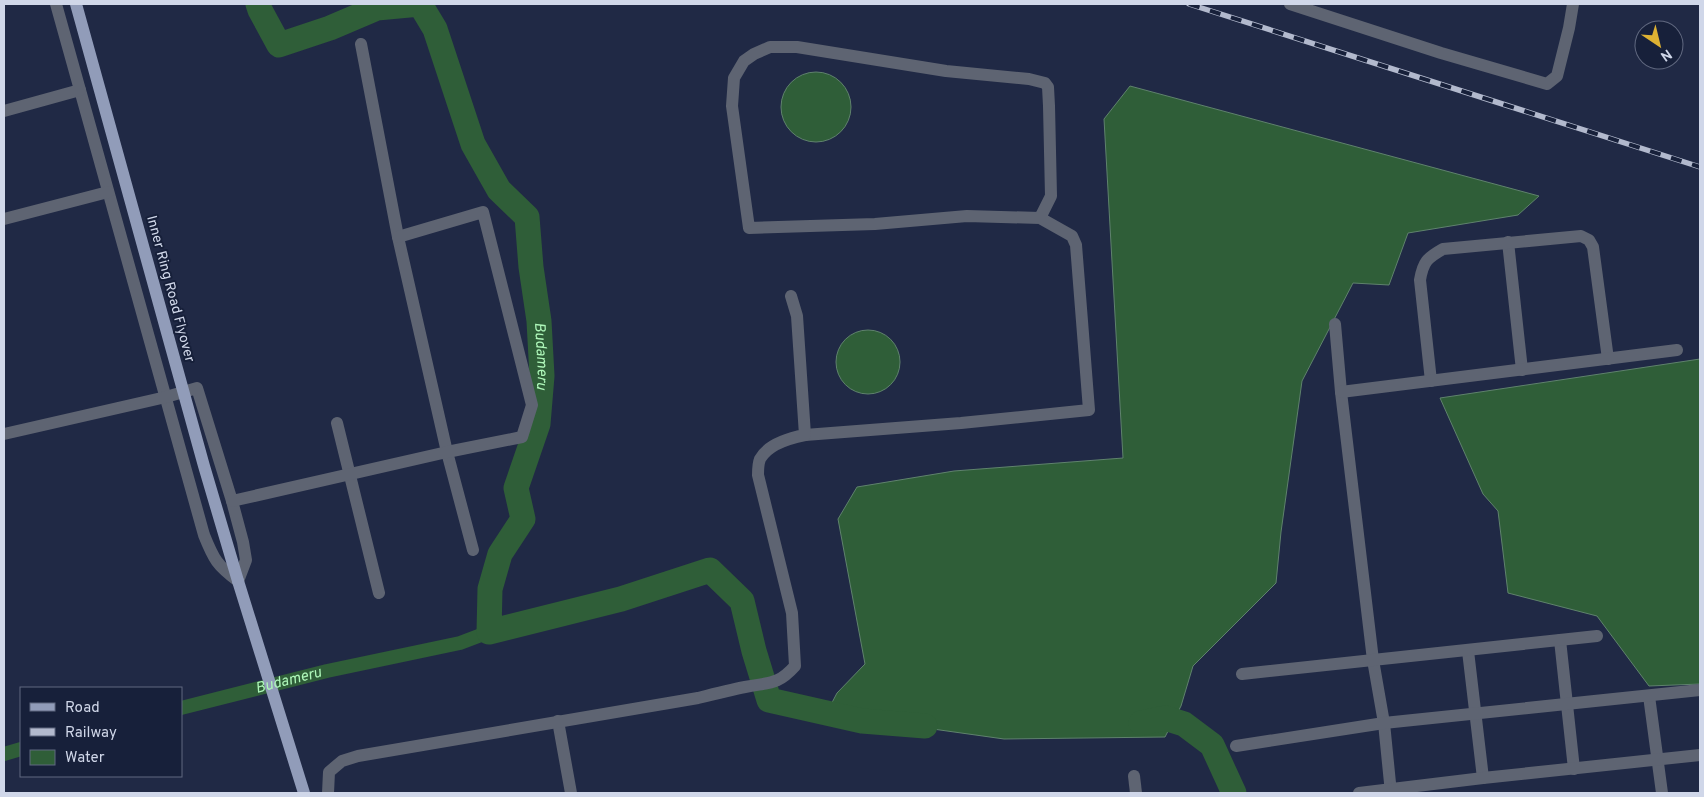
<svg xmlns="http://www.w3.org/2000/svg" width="1704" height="797" font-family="Overpass,sans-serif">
<rect width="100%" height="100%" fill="#202945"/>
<g fill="#2f5e38" stroke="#5f826d">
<circle cx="816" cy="107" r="35"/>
<polygon points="1130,86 1539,196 1518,215 1408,233 1389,285 1353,283 1302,381 1281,532 1276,583 1193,666 1181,706 1165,737 1004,739 826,714 837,693 865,664 838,519 857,487 954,471 1123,458 1104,119"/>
<circle cx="868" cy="362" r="32"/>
<polygon points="1700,359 1700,684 1649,686 1597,616 1508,593 1498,511 1483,494 1440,398"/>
</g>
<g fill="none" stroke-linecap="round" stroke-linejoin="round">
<g stroke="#2f5e38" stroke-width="14">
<path id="s1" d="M181 708 327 671 460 643 489 632"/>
<polyline points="4,754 21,749"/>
</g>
<g stroke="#2f5e38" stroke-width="25">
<path id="s2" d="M258 4 260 10 279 45 330 28 377 8 420 4 435 29 473 144 499 190 527 217 531 267 539 321 542 376 538 424 516 488 523 519 500 554 490 589 489 632 621 599 710 570 742 601 754 651 769 700 862 721 925 726"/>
<polyline points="1141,723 1165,718 1184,724 1212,745 1234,793"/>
</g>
<g stroke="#5e6472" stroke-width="12">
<polyline points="1290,4 1441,53 1547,84 1557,76 1569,28 1573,4"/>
<polyline points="361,44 398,237 447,452 473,550"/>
<path d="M80 90 204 535C214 560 217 565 238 581L246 560 243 542 232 501"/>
<polyline points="4,111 80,90 56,4"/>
<polyline points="4,219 108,192"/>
<polyline points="1508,242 1522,370"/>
<polyline points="1335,324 1341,392 1373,660 1384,723 1391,793"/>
<path d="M1431 381 1420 280C1423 262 1427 258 1443 249L1581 236 1589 240 1593 247 1608 359"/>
<polyline points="1341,392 1677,350"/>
<polyline points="337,423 379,593"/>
<polyline points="4,434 166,397 197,388 232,501 447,452 522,437 532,405 483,212 398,237"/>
<polyline points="805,435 961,423 1089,410 1076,245 1072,236 1040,218 967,216 875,224 749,228 732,106 734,78 744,61 754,54 770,47 797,47 946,71 1029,79 1045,83 1048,87 1049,106 1051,196 1040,218"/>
<polyline points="1560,640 1574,769"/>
<polyline points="1468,651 1483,778"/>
<polyline points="1242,674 1597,636"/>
<polyline points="1649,696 1662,793"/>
<polyline points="558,721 571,793"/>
<polyline points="1236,746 1384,723 1700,690"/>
<polyline points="1134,776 1136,793"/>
<path d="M328 793 329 772 342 761 358 756 698 698C714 694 730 690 745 687 769 682 777 686 795 666L792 613 758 475C758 470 758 464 760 459 768 444 790 438 805 435L797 316 791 296"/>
<polyline points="1359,793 1483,778 1700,755"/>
</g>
<polyline stroke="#919cb9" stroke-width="12" points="238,581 304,793"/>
<defs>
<polyline id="rail" points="1189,4 1700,167"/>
</defs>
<use href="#rail" stroke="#b2b9cd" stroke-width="5.5"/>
<use href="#rail" stroke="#17203a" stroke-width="4" stroke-dasharray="11" stroke-linecap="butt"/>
<polyline stroke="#919cb9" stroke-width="12" points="76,4 204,466 238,581"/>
</g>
<g text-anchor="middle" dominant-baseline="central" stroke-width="4" stroke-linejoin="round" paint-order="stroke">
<g font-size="14" fill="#d0d7e9" stroke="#17203a">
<text transform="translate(170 289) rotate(75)">Inner Ring Road Flyover</text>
</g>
<g font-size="15" font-style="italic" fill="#aef7b9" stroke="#17203a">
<text stroke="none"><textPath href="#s2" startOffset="576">Budameru</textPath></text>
<text stroke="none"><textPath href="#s1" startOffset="111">Budameru</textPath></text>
</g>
</g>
<rect width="1704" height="797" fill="none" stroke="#d0d7e9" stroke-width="10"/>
<rect x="20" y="687" width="162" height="90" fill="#17203a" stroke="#616980"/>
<rect x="30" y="703" width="25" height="8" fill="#919cb9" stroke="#616980"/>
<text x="65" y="712" font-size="15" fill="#d0d7e9">Road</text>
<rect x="30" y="728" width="25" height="8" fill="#b2b9cd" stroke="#616980"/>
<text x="65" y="737" font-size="15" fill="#d0d7e9">Railway</text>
<rect x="30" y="750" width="25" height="15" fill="#2f5e38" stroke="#616980"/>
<text x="65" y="762" font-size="15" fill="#d0d7e9">Water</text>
<g transform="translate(1659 45) rotate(145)"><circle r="24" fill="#17203a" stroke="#616980"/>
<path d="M0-4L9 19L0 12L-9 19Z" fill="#ddb133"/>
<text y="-8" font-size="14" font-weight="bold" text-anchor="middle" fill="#d0d7e9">N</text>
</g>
</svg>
